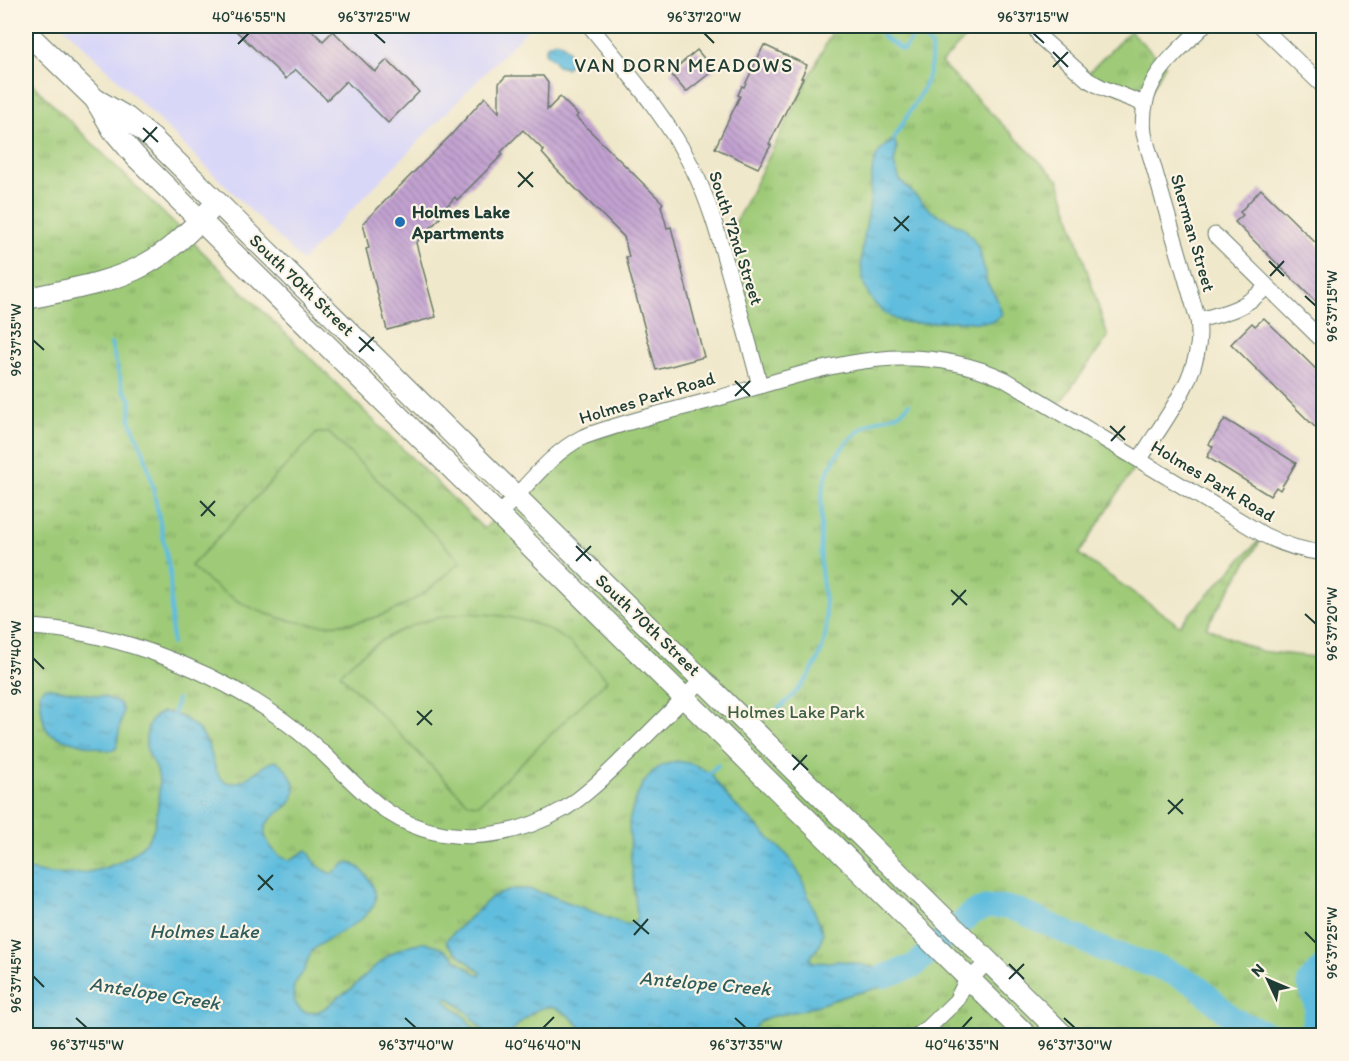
<svg xmlns="http://www.w3.org/2000/svg" width="1349" height="1061" font-family="Itim,sans-serif">
<defs>
<pattern id="grass-tufts" width="24" height="20" patternUnits="userSpaceOnUse" patternTransform="scale(1.5)"><rect width="24" height="20" fill="#9fcb78"/><path d="M3 7l-1-3M5 7V3M7 7l1-3M15 17l-1-3M17 17v-4M19 17l1-3" fill="none" stroke="#81a663"/></pattern>
<pattern id="water-ripples" width="26" height="14" patternUnits="userSpaceOnUse" patternTransform="scale(1.5)"><rect width="26" height="14" fill="#60bdde"/><path d="M2 4q2-2 4 0t4 0M15 11q2-2 4 0t4 0" fill="none" stroke="#4f9bb5"/></pattern>
<pattern id="building-back-hatch" width="6" height="6" patternUnits="userSpaceOnUse" patternTransform="scale(1.5)"><rect width="6" height="6" fill="#c3a2d1"/><path d="M-1 5l2 2M0 0l6 6M5-1l2 2" fill="none" stroke="#9e85aa"/></pattern>
</defs>
<rect width="100%" height="100%" fill="#fcf5e5"/>
<filter id="ink" filterUnits="userSpaceOnUse"><feTurbulence type="fractalNoise" baseFrequency=".0167" numOctaves="2"/><feDisplacementMap in="SourceGraphic" scale="12" xChannelSelector="R" yChannelSelector="G"/><feConvolveMatrix kernelMatrix="1 2 1 2 8 2 1 2 1" color-interpolation-filters="sRGB"/></filter>
<filter id="wash" filterUnits="userSpaceOnUse"><feTurbulence type="fractalNoise" baseFrequency=".008" numOctaves="4" result="noise"/><feDisplacementMap in="SourceGraphic" scale="24" xChannelSelector="R" yChannelSelector="G"/><feGaussianBlur stdDeviation="1.35" result="paint"/><feColorMatrix in="noise" values="0 0 0 0 0 0 0 0 0 0 0 0 0 0 0 0 0 1.4 0 .05"/><feComposite in="paint" operator="in"/></filter>
<g filter="url(#wash)">
<rect width="100%" height="100%" fill="#f0e8cb"/>
<polygon fill="#d9d7f8" points="63,26 531,26 302,261"/>
<g fill="url(#grass-tufts)" stroke="#5f8456" stroke-width="1.5">
<polygon points="835,26 977,26 941,63 1059,181 1108,337 1056,408 1140,459 1079,554 1179,625 1264,535 1206,627 1259,651 1323,658 1323,1035 26,1035 26,78 484,529 564,449 760,386 722,249"/>
<polygon points="1130,31 1165,65 1144,104 1084,77"/>
</g>
<g fill="#9fcb78" stroke="#5f8456" stroke-width="1.5">
<path d="M317 433H329L461 561C447 574 434 587 418 597 342 646 254 626 191 566Z"/>
<path d="M468 613C501 614 538 620 566 640 581 651 594 666 607 680L479 804 468 803 340 674C376 637 416 618 468 613Z"/>
</g>
<g fill="url(#water-ripples)" stroke="#407d89" stroke-width="1.5">
<path d="M555 41C566 43 570 52 572 62L566 68 557 66 554 60 545 53 547 45Z"/>
<path d="M894 139 897 148 894 164 900 180 931 211 964 228 972 237 980 251 987 283 997 299 1002 314C993 327 972 321 959 321 940 320 922 326 904 322 893 320 884 313 877 306 851 279 864 241 869 209 873 190 867 162 883 148 886 145 890 143 894 139Z"/>
<path d="M45 687 105 697 120 703 123 711 116 749 109 751C95 746 53 740 47 730 41 719 41 704 40 692Z"/>
<path d="M163 712C181 713 199 726 207 742 214 754 213 783 232 783 249 783 261 762 277 761 290 771 303 791 288 805 275 818 254 823 271 847 277 854 281 859 290 860L307 850 317 865 329 873H333L346 863C362 863 375 885 376 899 369 924 331 933 313 950 307 956 308 964 304 971 301 976 296 980 294 986 291 1003 301 1018 319 1011 327 1008 332 1002 338 997 343 994 349 991 353 987 372 969 394 945 421 943 446 941 459 967 480 975V972C469 961 456 954 446 942L448 938 492 897 514 889H528L549 895 625 924H634L637 916 631 859 629 822 634 803 642 785 653 771 663 765 677 761 693 764 710 773 729 799 789 857 801 877 823 933 820 945 810 958 811 961C821 965 829 961 839 961 854 961 867 968 882 968 894 967 902 961 914 966L913 971 901 982 846 996 803 1010 769 1017 761 1021 747 1035H588C580 1027 571 1015 560 1010 540 999 520 1022 509 1035H487L468 1013 448 997 445 1000 465 1017 478 1035H26V869C65 882 127 872 151 835 156 827 159 799 159 789 159 784 159 776 157 771 154 760 145 754 146 741 146 728 151 716 163 712Z"/>
</g>
<g fill="none" stroke-linecap="round" stroke-linejoin="round">
<g stroke="#60bdde" stroke-width="4">
<path d="M879 26 884 38 903 50 914 36 920 34 931 46C935 85 910 106 894 139"/>
<polyline points="111,344 123,389 131,400 130,420 144,453 151,478 170,572 172,644"/>
<polyline points="174,713 177,699"/>
<path d="M767 717C794 698 818 672 825 638 829 617 823 591 821 570 820 555 821 540 821 524 821 504 821 485 830 467 840 448 858 427 878 420 891 415 901 416 909 404"/>
<polyline points="710,773 718,765"/>
</g>
<g stroke="#60bdde" stroke-width="24">
<polyline points="884,976 914,966 972,913 987,907 1003,907 1020,911 1104,950 1161,968 1195,984 1233,1019 1273,1036"/>
<polyline points="1310,1036 1317,1009 1309,982 1324,966"/>
</g>
</g>
<g id="blocks">
<g fill="url(#building-back-hatch)">
<polygon points="231,26 307,26 323,41 333,31 375,72 387,60 419,92 388,123 346,81 327,100 295,69 286,79"/>
<polygon points="764,45 807,65 801,78 803,78 769,144 771,145 758,168 715,148 740,96 738,95 742,86 744,87"/>
<polygon points="697,50 714,70 686,92 670,73"/>
<polygon points="506,76 543,76 548,83 547,110 560,97 578,115 576,117 663,203 661,206 667,228 671,227 704,357 656,370 630,274 626,257 629,257 624,237 556,169 542,153 544,151 523,130 501,152 503,154 457,200 455,197 438,216 440,218 416,243 436,317 387,330 366,249 369,248 363,223 451,135 485,97 499,112 499,83"/>
<polygon points="1261,189 1323,250 1323,309 1235,222 1243,215 1240,212"/>
<polygon points="1264,318 1323,376 1323,435 1231,344 1252,323 1255,326"/>
<polygon points="1225,419 1296,463 1280,490 1276,487 1270,496 1207,457 1213,447 1209,444"/>
</g>
</g>
</g>
<g filter="url(#ink)">
<use href="#blocks" fill-opacity="0" stroke="#687969" stroke-width="1.5"/>
<g fill="none" stroke-linecap="round" stroke-linejoin="round">
<defs>
<g id="minor">
<path d="M590 26C626 71 665 114 692 167 710 202 720 241 731 280 741 315 751 350 760 386"/>
<polyline points="1034,26 1040,37 1088,80 1103,88 1144,104"/>
<polyline points="1261,26 1324,87"/>
<polyline points="1215,235 1324,342"/>
<path d="M1198 320C1229 312 1243 309 1267 287"/>
<path d="M1140 459C1165 418 1206 371 1198 320L1144 134C1138 81 1170 60 1203 26"/>
<path d="M498 515C525 489 549 454 583 437 626 421 671 411 715 399 815 371 903 334 1004 379L1264 535C1284 545 1302 551 1324 553"/>
<path d="M26 627C107 629 200 665 267 709 288 723 306 737 324 754 343 772 360 791 381 807 435 848 507 842 564 809 588 794 608 773 629 753 654 728 678 704 703 679"/>
<polyline points="916,1036 927,1029 956,1001 963,987 988,961"/>
</g>
<g id="secondary">
<polyline points="26,32 95,99 126,117 153,139 1064,1036"/>
<polyline points="95,99 113,130 136,157 1027,1036"/>
<path d="M26 299C65 290 110 284 146 264 170 251 191 230 210 210"/>
</g>
</defs>
<use href="#minor" stroke="#687969" stroke-width="17"/>
<use href="#secondary" stroke="#687969" stroke-width="23"/>
<use href="#minor" stroke="#fff" stroke-width="15"/>
<use href="#secondary" stroke="#fff" stroke-width="21"/>
</g>
</g>
<path fill="none" stroke="#1f3d34" stroke-width="2" d="M374 33 385 43M704 33 714 43M1033 33 1044 43M238 44 249 33M1053 52 1068 67M1053 67 1068 52M143 128 158 142M143 142 157 127M518 172 533 187M518 187 533 172M894 217 909 231M894 231 909 216M1269 261 1284 276M1270 276 1284 261M1305 296 1316 306M359 337 374 351M33 340 44 350M359 352 374 337M735 381 750 396M735 396 750 381M1110 426 1125 440M1111 441 1125 426M200 501 215 516M201 516 215 501M576 546 591 561M576 561 591 546M951 590 967 605M952 605 966 590M1305 614 1316 624M33 658 44 669M417 711 432 725M417 725 432 710M792 755 808 770M793 770 807 755M1168 800 1183 814M1168 814 1183 799M258 875 273 890M258 890 273 875M633 920 649 934M1305 932 1316 943M634 935 648 919M1009 964 1024 979M33 976 44 987M1009 979 1024 964M76 1018 87 1028M405 1018 416 1028M735 1018 746 1028M1064 1018 1075 1028M543 1028 554 1017M962 1028 972 1017"/>
<circle fill="#1f6fb2" stroke="#fcf5e5" stroke-width="2" cx="400" cy="222" r="6"/>
<g text-anchor="middle" dominant-baseline="central" stroke-width="4.5" stroke-linejoin="round" paint-order="stroke">
<g font-size="18" font-weight="bold" fill="#1f3d34" stroke="#fcf5e5" text-anchor="start">
<text x="412" y="212">Holmes Lake<tspan x="412" dy="21">Apartments</tspan></text>
</g>
<g font-size="18" fill="#1f3d34" stroke="#fcf5e5">
<text transform="translate(1193 233) rotate(74)">Sherman Street</text>
<text transform="translate(736 238) rotate(72)">South 72nd Street</text>
<text transform="translate(302 285) rotate(44)">South 70th Street</text>
<text transform="translate(647 398) rotate(-17)">Holmes Park Road</text>
<text transform="translate(1213 481) rotate(31)">Holmes Park Road</text>
<text transform="translate(648 625) rotate(44)">South 70th Street</text>
</g>
<g font-size="18" fill="#3f6045" stroke="#fcf5e5">
<text x="796" y="712">Holmes Lake Park</text>
</g>
<g font-size="20" letter-spacing="1.5" fill="#1f3d34" stroke="#fcf5e5">
<text x="684" y="65">VAN DORN MEADOWS</text>
</g>
<g font-size="20" font-style="italic" fill="#2f5d5e" stroke="#fcf5e5">
<text x="204" y="931">Holmes Lake</text>
<text transform="translate(705 983) rotate(5)">Antelope Creek</text>
<text transform="translate(155 993) rotate(9)">Antelope Creek</text>
</g>
</g>
<rect width="1349" height="1061" fill="none" stroke="#fcf5e5" stroke-width="66"/>
<g transform="translate(1268 980) rotate(314)" stroke="#fcf5e5" stroke-width="4.5" paint-order="stroke">
<path d="M0-4.5L10 22L0 15L-10 22Z" fill="#1f3d34"/>
<text y="-9" font-size="16" font-weight="bold" text-anchor="middle" fill="#1f3d34">N</text>
</g>
<rect x="33" y="33" width="1283" height="995" fill="none" stroke="#1f3d34" stroke-width="2"/>
<g font-size="15" text-anchor="middle" fill="#1f3d34">
<text x="249" y="22">40°46'55"N</text>
<text x="374" y="22">96°37'25"W</text>
<text x="704" y="22">96°37'20"W</text>
<text x="1033" y="22">96°37'15"W</text>
<text transform="translate(1332 306) rotate(-90)" y="5">96°37'15"W</text>
<text transform="translate(16 340) rotate(-90)" y="5">96°37'35"W</text>
<text transform="translate(1332 624) rotate(-90)" y="5">96°37'20"W</text>
<text transform="translate(16 658) rotate(-90)" y="5">96°37'40"W</text>
<text transform="translate(1332 943) rotate(-90)" y="5">96°37'25"W</text>
<text transform="translate(16 976) rotate(-90)" y="5">96°37'45"W</text>
<text x="87" y="1050">96°37'45"W</text>
<text x="416" y="1050">96°37'40"W</text>
<text x="543" y="1050">40°46'40"N</text>
<text x="746" y="1050">96°37'35"W</text>
<text x="962" y="1050">40°46'35"N</text>
<text x="1075" y="1050">96°37'30"W</text>
</g>
</svg>
